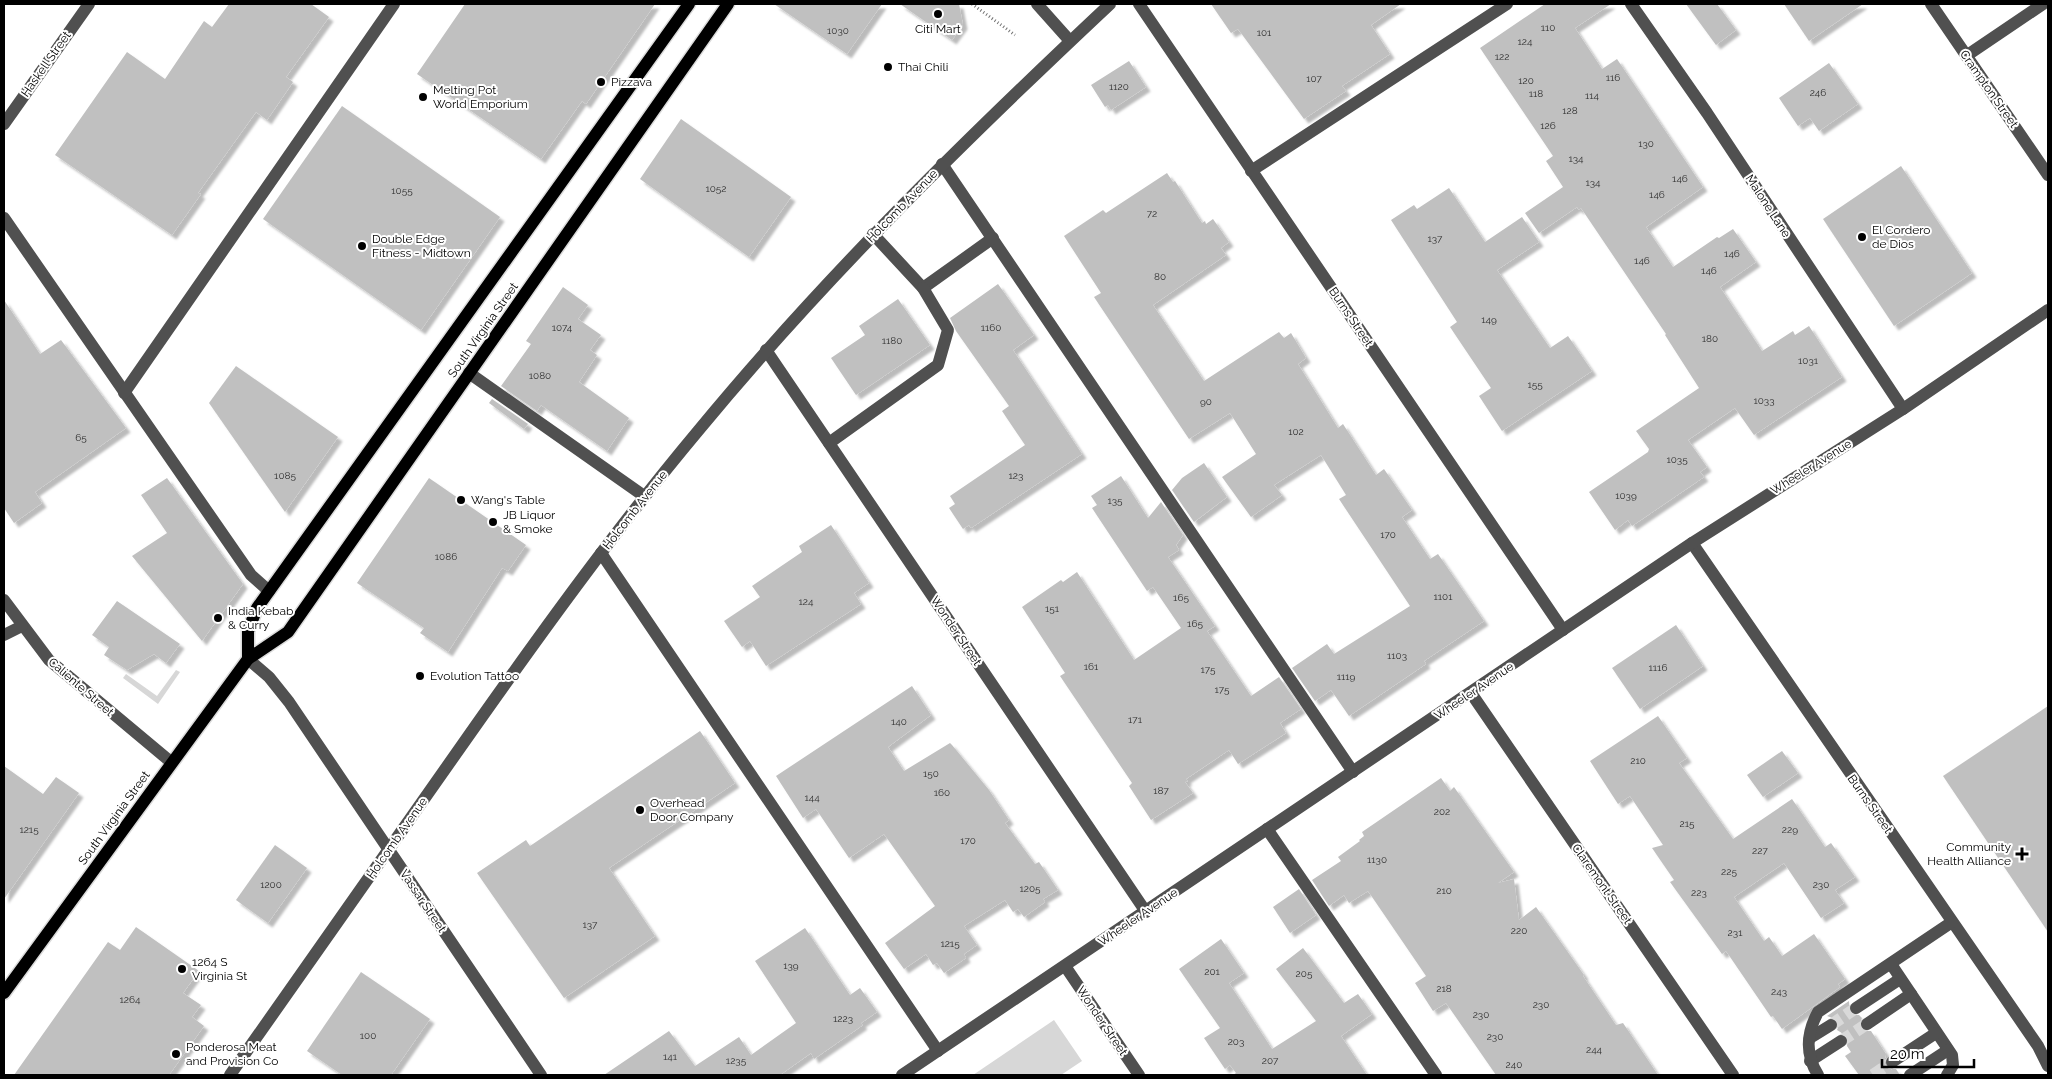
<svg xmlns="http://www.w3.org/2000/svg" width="2052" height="1079" font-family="Raleway,sans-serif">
<defs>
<filter id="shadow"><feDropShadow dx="4.5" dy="4.5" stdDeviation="1" flood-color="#0004"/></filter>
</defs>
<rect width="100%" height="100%" fill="#fff"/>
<g fill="#d7d7d7">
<polygon points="176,670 180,672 158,704 123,678 126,674 157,696"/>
<polygon points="1054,1020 1082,1061 1061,1075 973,1075"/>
</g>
<g fill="#c0c0c0" filter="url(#shadow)">
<polygon points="229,4 311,4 329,17 286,77 293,82 267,120 256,112 198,193 201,194 172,235 55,155 127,52 165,79 204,21 212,27"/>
<polygon points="465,4 655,4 586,104 582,101 541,159 417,74"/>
<polygon points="774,4 882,4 847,54"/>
<polygon points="900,4 959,4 963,25 952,40"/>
<polygon points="1211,4 1401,4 1371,25 1390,54 1342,86 1346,91 1304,119 1238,29 1231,33"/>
<polygon points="1545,4 1611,4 1575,28 1602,69 1617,59 1703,187 1646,227 1673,267 1717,237 1719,238 1733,229 1756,262 1720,287 1762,351 1793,331 1795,335 1809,326 1842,377 1754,435 1735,408 1688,440 1707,467 1700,472 1704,477 1632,526 1628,520 1615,530 1589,492 1648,452 1649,449 1636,431 1699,388 1665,335 1666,334 1581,208 1579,210 1577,207 1539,233 1525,213 1563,187 1546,161 1553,156 1480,48"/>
<polygon points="1686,4 1717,4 1736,30 1716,45"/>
<polygon points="1784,4 1863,4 1809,41"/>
<polygon points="1129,61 1146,87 1111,110 1108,105 1105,107 1091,85"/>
<polygon points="1829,63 1858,104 1819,131 1810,118 1798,126 1779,98"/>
<polygon points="342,106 500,217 421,330 263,219"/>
<polygon points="681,119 791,197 749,257 640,179"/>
<polygon points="1901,166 1972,273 1894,326 1823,219"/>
<polygon points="1167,173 1173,182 1175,181 1202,223 1205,221 1206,224 1213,219 1229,242 1221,248 1226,255 1153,305 1204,381 1279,332 1284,338 1291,333 1306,358 1298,364 1338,428 1343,424 1376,475 1384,469 1412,510 1402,517 1430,559 1438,554 1484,621 1424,661 1426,664 1349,716 1331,690 1315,701 1292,668 1327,644 1334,654 1410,606 1339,499 1346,495 1321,455 1274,485 1282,495 1251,517 1222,477 1256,454 1230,413 1189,439 1094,297 1101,293 1064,236 1103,210 1106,213"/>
<polygon points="1449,188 1485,242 1522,217 1539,242 1497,270 1550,348 1568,336 1592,371 1502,431 1479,396 1491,388 1450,327 1457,322 1391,220 1414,205 1417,209"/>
<polygon points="998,284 1034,335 1013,350 1082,454 971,528 969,525 963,529 949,508 955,504 950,496 1025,445 1002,411 1009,406 956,331 950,318"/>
<polygon points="563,287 588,305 578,319 601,335 590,350 597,355 579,382 629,418 607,451 541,405 537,411 501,386 531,344 526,341"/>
<polygon points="898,299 930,345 856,395 831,358 865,335 859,326"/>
<polygon points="4,300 40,354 61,340 126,428 35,492 42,503 14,523 4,508"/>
<polygon points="236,366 338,437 285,512 209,403"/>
<polygon points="492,399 528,424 524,429 489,403"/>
<polygon points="1204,463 1227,497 1194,522 1172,490 1182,478"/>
<polygon points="1121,476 1148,518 1161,502 1183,535 1176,545 1179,550 1168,557 1215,626 1207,631 1251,696 1279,677 1301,709 1280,723 1286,733 1238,764 1229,750 1186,779 1188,781 1185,782 1193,793 1151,820 1129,786 1132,783 1060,676 1065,673 1022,607 1061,580 1063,582 1077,572 1134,660 1181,628 1153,587 1147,591 1092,508 1097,505 1091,496"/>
<polygon points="167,478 243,584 202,641 132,556 167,533 141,495"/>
<polygon points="429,478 526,545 508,571 502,568 448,652 420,633 424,628 357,583"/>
<polygon points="831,525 869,583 854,593 861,604 766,666 750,641 742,647 724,621 760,597 752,586 802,552 799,546"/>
<polygon points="117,601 180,644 166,663 154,654 127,670 104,655 109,647 92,635"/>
<polygon points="1676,625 1703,666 1640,709 1612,668"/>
<polygon points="912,686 931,715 888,747 904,771 950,743 952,745 989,790 1009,820 1005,823 1035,864 1039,862 1058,890 1043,899 1045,902 1024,917 1018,909 1013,912 1005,900 964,926 977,945 964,954 966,958 944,973 937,963 933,965 926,954 904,969 885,943 935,906 884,834 849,858 816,809 803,818 776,776"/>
<polygon points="2048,706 2048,932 1943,776"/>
<polygon points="1658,716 1687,758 1679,763 1733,839 1792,799 1825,847 1831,843 1855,877 1835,890 1844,903 1821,918 1784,863 1734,897 1764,941 1769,937 1782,956 1814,934 1845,979 1838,984 1840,987 1782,1029 1773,1016 1771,1017 1726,951 1722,954 1670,882 1674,880 1652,848 1663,845 1630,796 1618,804 1590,761"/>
<polygon points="700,731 735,783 609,868 655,936 564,998 477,873 526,840 530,846"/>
<polygon points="1782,751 1798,773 1763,797 1747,775"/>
<polygon points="4,766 43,794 56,777 79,793 4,899"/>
<polygon points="1441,778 1450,791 1454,787 1514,872 1498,883 1514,879 1519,920 1536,907 1584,975 1583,976 1616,1025 1623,1023 1658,1075 1496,1075 1446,1003 1433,1011 1415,983 1426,976 1368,891 1349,903 1344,895 1329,906 1312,880 1341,861 1338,857 1360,841 1359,840 1364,836 1362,832"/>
<polygon points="275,845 307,868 268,923 236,900"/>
<polygon points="1299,889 1316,915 1290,933 1273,907"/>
<polygon points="136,927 199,971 183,993 201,1005 192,1017 204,1026 169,1075 14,1075 108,942 120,950"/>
<polygon points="805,928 850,995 860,988 877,1012 861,1023 863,1025 814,1059 811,1053 780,1075 604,1075 669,1031 695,1066 739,1037 751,1055 796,1023 755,961"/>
<polygon points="1221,939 1244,973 1229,983 1272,1049 1316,1021 1276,969 1303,948 1344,1003 1358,994 1372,1014 1341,1036 1367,1075 1233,1075 1236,1073 1230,1065 1225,1069 1204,1038 1220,1028 1179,969"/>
<polygon points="361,972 430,1019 391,1075 342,1075 307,1051"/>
<polygon points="1849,1001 1850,1013 1853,1015 1859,1015 1862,1018 1859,1024 1861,1029 1864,1031 1871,1031 1886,1054 1884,1062 1886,1067 1889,1069 1896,1069 1900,1075 1859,1075 1845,1056 1851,1052 1847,1046 1848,1037 1837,1030 1839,1025 1838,1020 1827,1016"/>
</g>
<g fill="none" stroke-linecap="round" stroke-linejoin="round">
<g stroke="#d9d9d9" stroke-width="12" stroke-dasharray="12 6" stroke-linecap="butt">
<polyline points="1831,1025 1856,1008"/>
<polyline points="1841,1041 1867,1024"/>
<polyline points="1873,1075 1892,1062"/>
</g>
<defs>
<g id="major">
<polyline points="248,659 248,631 257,608 689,4"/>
<polyline points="4,993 248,659 288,632 728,4"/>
</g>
</defs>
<use href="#major" stroke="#dbdbdb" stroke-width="15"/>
<polyline stroke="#727272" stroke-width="3" stroke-dasharray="1 2.5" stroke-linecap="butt" points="972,4 1015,35"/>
<g stroke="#505050" stroke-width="12">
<polyline points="1037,4 1070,41"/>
<polyline points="1139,4 1563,630"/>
<polyline points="1631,4 1707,113 1903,409"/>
<polyline points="1931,4 2048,175"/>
<polyline points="1966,56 2043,4"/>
<polyline points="4,124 89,4"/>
<polyline points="942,164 1353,772"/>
<polyline points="1251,171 1507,4"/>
<polyline points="4,218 251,575 269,591"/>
<polyline points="873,234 923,288 993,238"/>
<polyline points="766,350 1146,912"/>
<polyline points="469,373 644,496"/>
<polyline points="124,393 394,4"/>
<polyline points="829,443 938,365 948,330 923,288"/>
<polyline points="1692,543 2038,1046 2048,1066"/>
<polyline points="601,553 938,1051"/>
<polyline points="4,600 49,660 171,762"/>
<polyline points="4,635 22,626"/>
<polyline points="248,659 269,677 289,702 541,1075"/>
<polyline points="1471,693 1733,1075"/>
<polyline points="1267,829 1436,1075"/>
<polyline points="1891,964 1952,1055 1953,1065 1947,1075"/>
<polyline points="1065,966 1139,1075"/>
<polyline points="1856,1008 1900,979"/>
<polyline points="1867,1024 1911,994"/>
<polyline points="1810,1038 1831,1025"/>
<polyline points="1810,1061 1841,1041"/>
<polyline points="1892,1062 1936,1033"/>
<path d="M230 1075C309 963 388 850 467 738 541 633 616 529 698 431 824 278 966 139 1110 4"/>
<polyline points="902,1075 1692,543 1903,409 2048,310"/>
<path d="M1818 1075C1805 1054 1806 1034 1818 1012L1952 922"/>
<polyline points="1910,1075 1948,1050"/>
</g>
<use href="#major" stroke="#000" stroke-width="12"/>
</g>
<g fill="#000" stroke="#fff" stroke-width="2">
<circle cx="938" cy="14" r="5"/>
<circle cx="888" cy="67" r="5"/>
<circle cx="601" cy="82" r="5"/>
<circle cx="423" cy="97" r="5"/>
<circle cx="1862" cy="237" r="5"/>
<circle cx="362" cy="246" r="5"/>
<circle cx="461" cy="500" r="5"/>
<circle cx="493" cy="522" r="5"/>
<circle cx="218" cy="618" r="5"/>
<circle cx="420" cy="676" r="5"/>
<circle cx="640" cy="810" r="5"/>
<path d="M2019.5 846.5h5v5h5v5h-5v5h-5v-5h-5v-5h5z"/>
<circle cx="182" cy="969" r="5"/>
<circle cx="176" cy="1054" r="5"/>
</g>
<g text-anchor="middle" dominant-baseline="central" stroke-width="4" stroke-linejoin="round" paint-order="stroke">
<g font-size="10" fill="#303030">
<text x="1548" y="27">110</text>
<text x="838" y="30">1030</text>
<text x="1264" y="32">101</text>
<text x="1525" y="41">124</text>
<text x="1502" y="56">122</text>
<text x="1613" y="77">116</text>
<text x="1314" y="78">107</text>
<text x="1526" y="80">120</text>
<text x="1119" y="86">1120</text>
<text x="1818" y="92">246</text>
<text x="1536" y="93">118</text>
<text x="1592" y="95">114</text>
<text x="1570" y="110">128</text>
<text x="1548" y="125">126</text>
<text x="1646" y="143">130</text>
<text x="1576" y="158">134</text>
<text x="1680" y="178">146</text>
<text x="1593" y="182">134</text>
<text x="716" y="188">1052</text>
<text x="402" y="190">1055</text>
<text x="1657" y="194">146</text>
<text x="1152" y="213">72</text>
<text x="1435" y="238">137</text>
<text x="1732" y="253">146</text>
<text x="1642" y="260">146</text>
<text x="1709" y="270">146</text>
<text x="1160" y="276">80</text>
<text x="1489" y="319">149</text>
<text x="562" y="327">1074</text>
<text x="991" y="327">1160</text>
<text x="1710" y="338">180</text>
<text x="892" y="340">1180</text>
<text x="1808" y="360">1031</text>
<text x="540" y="375">1080</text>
<text x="1535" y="384">155</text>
<text x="1764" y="400">1033</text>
<text x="1206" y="401">90</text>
<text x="1296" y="431">102</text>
<text x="81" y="437">65</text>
<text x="1677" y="459">1035</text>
<text x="285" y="475">1085</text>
<text x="1016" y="475">123</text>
<text x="1626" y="495">1039</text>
<text x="1115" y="500">135</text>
<text x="1388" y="534">170</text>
<text x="446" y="556">1086</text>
<text x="1443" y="596">1101</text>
<text x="1181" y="597">165</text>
<text x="806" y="601">124</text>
<text x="1052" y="608">151</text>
<text x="1195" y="623">165</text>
<text x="1397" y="655">1103</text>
<text x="1091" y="666">161</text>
<text x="1658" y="667">1116</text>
<text x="1208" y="669">175</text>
<text x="1346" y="676">1119</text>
<text x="1222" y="689">175</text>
<text x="1135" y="719">171</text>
<text x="899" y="721">140</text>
<text x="1638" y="760">210</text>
<text x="931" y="773">150</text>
<text x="1161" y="790">187</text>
<text x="942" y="792">160</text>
<text x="812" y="797">144</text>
<text x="1442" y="811">202</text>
<text x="1687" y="823">215</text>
<text x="29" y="829">1215</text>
<text x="1790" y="829">229</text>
<text x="968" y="840">170</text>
<text x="1760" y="850">227</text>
<text x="1377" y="859">1130</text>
<text x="1729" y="871">225</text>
<text x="271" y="884">1200</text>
<text x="1821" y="884">230</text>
<text x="1030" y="888">1205</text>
<text x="1444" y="890">210</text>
<text x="1699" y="892">223</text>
<text x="590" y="924">137</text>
<text x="1519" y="930">220</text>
<text x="1735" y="932">231</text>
<text x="950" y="943">1215</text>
<text x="791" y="965">139</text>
<text x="1212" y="971">201</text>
<text x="1304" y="973">205</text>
<text x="1444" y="988">218</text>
<text x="1779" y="991">243</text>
<text x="130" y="999">1264</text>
<text x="1541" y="1004">230</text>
<text x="1481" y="1014">230</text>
<text x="843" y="1018">1223</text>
<text x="368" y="1035">100</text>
<text x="1495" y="1036">230</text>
<text x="1236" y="1041">203</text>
<text x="1594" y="1049">244</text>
<text x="670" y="1056">141</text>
<text x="736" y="1060">1235</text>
<text x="1270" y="1060">207</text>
<text x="1514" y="1064">240</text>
</g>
<g font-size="12" fill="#000" stroke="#fff" text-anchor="start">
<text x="938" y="29" text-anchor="middle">Citi Mart</text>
<text x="898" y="67">Thai Chili</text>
<text x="611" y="82">Pizzava</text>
<text x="433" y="90">Melting Pot<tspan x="433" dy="14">World Emporium</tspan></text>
<text x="1872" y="230">El Cordero<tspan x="1872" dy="14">de Dios</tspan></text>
<text x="372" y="239">Double Edge<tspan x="372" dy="14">Fitness - Midtown</tspan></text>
<text x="471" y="500">Wang's Table</text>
<text x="503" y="515">JB Liquor<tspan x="503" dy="14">&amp; Smoke</tspan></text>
<text x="228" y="611">India Kebab<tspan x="228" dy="14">&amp; Curry</tspan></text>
<text x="430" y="676">Evolution Tattoo</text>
<text x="650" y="803">Overhead<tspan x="650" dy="14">Door Company</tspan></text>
<text x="2011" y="847" text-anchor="end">Community<tspan x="2011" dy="14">Health Alliance</tspan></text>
<text x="192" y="962">1264 S<tspan x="192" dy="14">Virginia St</tspan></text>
<text x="186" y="1047">Ponderosa Meat<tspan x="186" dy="14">and Provision Co</tspan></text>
</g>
<g font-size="12" fill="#000" stroke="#fff">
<text transform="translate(46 64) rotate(-55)">Haskell Street</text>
<text transform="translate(1989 89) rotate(55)">Crampton Street</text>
<text transform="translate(902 206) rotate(-46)">Holcomb Avenue</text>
<text transform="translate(1768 206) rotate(57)">Malone Lane</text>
<text transform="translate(1351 317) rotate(56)">Burns Street</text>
<text transform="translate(483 330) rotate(-55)">South Virginia Street</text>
<text transform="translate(1811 467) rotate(-32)">Wheeler Avenue</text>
<text transform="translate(635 510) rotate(-52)">Holcomb Avenue</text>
<text transform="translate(956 631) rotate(56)">Wonder Street</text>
<text transform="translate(81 687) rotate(41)">Caliente Street</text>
<text transform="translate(1474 691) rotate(-34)">Wheeler Avenue</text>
<text transform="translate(1870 804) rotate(55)">Burns Street</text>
<text transform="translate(114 818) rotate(-54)">South Virginia Street</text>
<text transform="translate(397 838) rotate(-55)">Holcomb Avenue</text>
<text transform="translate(1602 884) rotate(55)">Claremont Street</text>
<text transform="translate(423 901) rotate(56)">Vassar Street</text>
<text transform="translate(1138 917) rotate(-34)">Wheeler Avenue</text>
<text transform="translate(1102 1021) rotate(56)">Wonder Street</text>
</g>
</g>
<rect width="2052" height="1079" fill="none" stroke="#000000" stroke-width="10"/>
<path d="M1882 1059v8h92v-8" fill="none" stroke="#000000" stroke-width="2.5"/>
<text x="1890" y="1059" font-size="15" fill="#000000" stroke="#ffffff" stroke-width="4" paint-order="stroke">20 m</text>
</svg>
